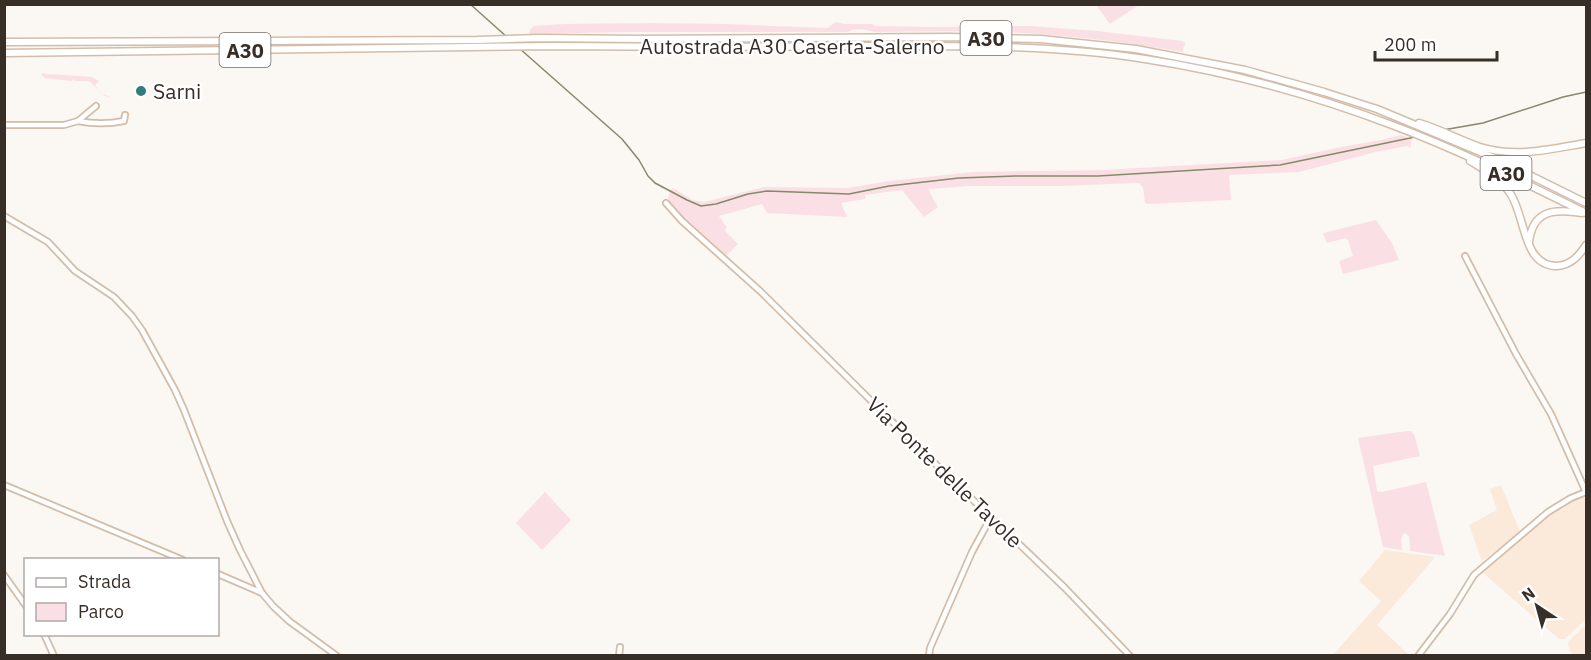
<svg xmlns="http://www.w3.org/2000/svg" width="1591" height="660" font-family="'IBM Plex Sans',sans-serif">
<rect width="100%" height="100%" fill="#fbf7f3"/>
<g fill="#fbe9da">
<polygon points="1501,485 1520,532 1482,561 1469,525 1497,510 1490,489"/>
<polygon points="1580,496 1586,499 1586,619 1565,639 1559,639 1482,572 1550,515 1561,507"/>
<polygon points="1385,550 1435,557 1377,625 1409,655 1333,655 1381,601 1359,581"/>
<polygon points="1586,625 1586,655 1574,655 1569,650 1568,642"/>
</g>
<g fill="#fae0e4">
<polygon points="1096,5 1139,5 1110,24"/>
<path d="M836 22 844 24H872L875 26 933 27 1030 26 1097 31 1182 41 1185 43V46H1184L1183 52C1129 43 1076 36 1022 33 973 30 923 32 874 32 864 29 856 28 847 32H632L529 34 530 30 534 26 565 24 652 23 727 24 827 28Z"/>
<path d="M42 73 47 74V76L48 74 92 77 99 81 95 85 100 92C105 95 108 96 113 98L105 96 89 81H75V79L71 81 45 78 41 75Z"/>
<path d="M1401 135 1412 139 1410 148 1407 146 1376 152 1299 172 1229 175 1231 200 1148 204 1145 203 1143 187 1139 183H1134L1062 186H969L929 189 930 193 938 207 924 217 902 190 865 195V199L841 203 847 217 767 213 762 204 719 216 727 228 725 229 726 232 738 244 726 256C716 248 669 209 668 199 668 197 670 191 670 190L673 188 693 200 704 202 764 187 848 188 889 181 973 172 1102 170 1282 160 1341 147 1381 140Z"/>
<polygon points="1376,220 1392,243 1399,260 1343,274 1339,261 1353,256 1348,240 1346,238 1327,243 1323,233"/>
<polygon points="1407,431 1411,431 1414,434 1420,456 1373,466 1377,491 1382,492 1426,482 1445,556 1410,551 1409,536 1405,533 1403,534 1401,539 1402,550 1383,547 1358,438"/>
<polygon points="545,492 571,520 542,550 516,523"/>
</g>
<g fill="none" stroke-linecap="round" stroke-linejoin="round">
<g stroke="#86896c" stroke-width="1.5">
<polyline points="470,4 507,37"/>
<polyline points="519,48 622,139 639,160 648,176 655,183 687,200 701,206 716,204 748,194 767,191 849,194 889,186 959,178 1015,176 1098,176 1280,165 1415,137"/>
<polyline points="1443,130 1483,123 1563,97 1586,92"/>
</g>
<defs>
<g id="minor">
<path d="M96 106 78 121C93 124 109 124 124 121L125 115"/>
<polyline points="4,125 64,125 78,121"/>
<polyline points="666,203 682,221 760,291 924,453 1065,588 1130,656"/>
<polyline points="4,216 48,242 75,271 114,297 132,316 142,330 175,390 184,410 227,521 240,550 262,593 273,606 289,621 337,656"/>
<polyline points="4,485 183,560"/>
<polyline points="218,574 262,593"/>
<polyline points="4,575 26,606"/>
<polyline points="44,634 54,656"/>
<polyline points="619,656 620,647"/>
<polyline points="929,656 930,648 972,552 991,517"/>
<polyline points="1418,656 1450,614 1474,575 1548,512 1571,498 1586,492 1551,414 1516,354 1465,256"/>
</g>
<g id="highway">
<polyline points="4,42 477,40 539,38 640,39 949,37 1041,39 1136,49 1245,70 1324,92 1377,109 1497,159 1586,203"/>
<path d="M4 53 554 46C655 47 756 47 858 46 954 46 1050 44 1145 59 1230 72 1313 95 1392 125 1459 150 1523 182 1586 213"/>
<path d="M1419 123C1440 129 1459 140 1480 147 1516 158 1551 149 1586 143"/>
<path d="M1470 161C1485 170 1500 179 1510 193 1526 216 1522 266 1557 266 1571 265 1579 256 1586 245"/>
<path d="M1529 242C1533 209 1555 209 1582 213"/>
</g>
</defs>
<use href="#minor" stroke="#d3bdaa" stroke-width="8"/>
<use href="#highway" stroke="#d3bdaa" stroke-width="9"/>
<use href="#minor" stroke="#fff" stroke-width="4.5"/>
<use href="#highway" stroke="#fff" stroke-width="6"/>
</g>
<circle fill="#327b7f" stroke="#fff" stroke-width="2" cx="141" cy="91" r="6"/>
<g text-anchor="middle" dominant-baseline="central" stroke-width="5" stroke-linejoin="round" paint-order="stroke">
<g fill="#fff" stroke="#736d68" stroke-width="1.5">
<rect x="960.5" y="21" width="51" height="34" rx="4.5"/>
<rect x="219.5" y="33" width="51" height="34" rx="4.5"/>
<rect x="1480.5" y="156" width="51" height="34" rx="4.5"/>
</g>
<g font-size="20" font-weight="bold" fill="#372e27">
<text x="986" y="38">A30</text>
<text x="245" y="50">A30</text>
<text x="1506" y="173">A30</text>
</g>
<g font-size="21" fill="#372e27" stroke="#fff">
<text x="792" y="46">Autostrada A30 Caserta-Salerno</text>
<text transform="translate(945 472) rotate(44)">Via Ponte delle Tavole</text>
</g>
<g font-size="21" fill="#372e27" stroke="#fff" text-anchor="start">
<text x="153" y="91">Sarni</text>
</g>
</g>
<rect width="1591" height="660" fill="none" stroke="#372e27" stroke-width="12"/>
<rect x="24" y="558" width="195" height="78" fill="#ffffff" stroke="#afaba9" stroke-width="1.5"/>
<rect x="36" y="578" width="30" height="9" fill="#ffffff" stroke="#afaba9" stroke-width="1.5"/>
<text x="78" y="588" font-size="18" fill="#372e27">Strada</text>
<rect x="36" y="603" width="30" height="18" fill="#fae0e4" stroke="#afaba9" stroke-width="1.5"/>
<text x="78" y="618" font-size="18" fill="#372e27">Parco</text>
<g transform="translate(1537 606) rotate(324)" stroke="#ffffff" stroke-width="4.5" paint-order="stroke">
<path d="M0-4.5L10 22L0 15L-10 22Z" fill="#372e27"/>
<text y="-9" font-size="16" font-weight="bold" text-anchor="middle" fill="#372e27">N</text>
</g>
<path d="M1375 51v9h122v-9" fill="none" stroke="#372e27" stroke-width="3"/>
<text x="1384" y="51" font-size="18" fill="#372e27" stroke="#ffffff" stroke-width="4.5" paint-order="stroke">200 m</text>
</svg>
